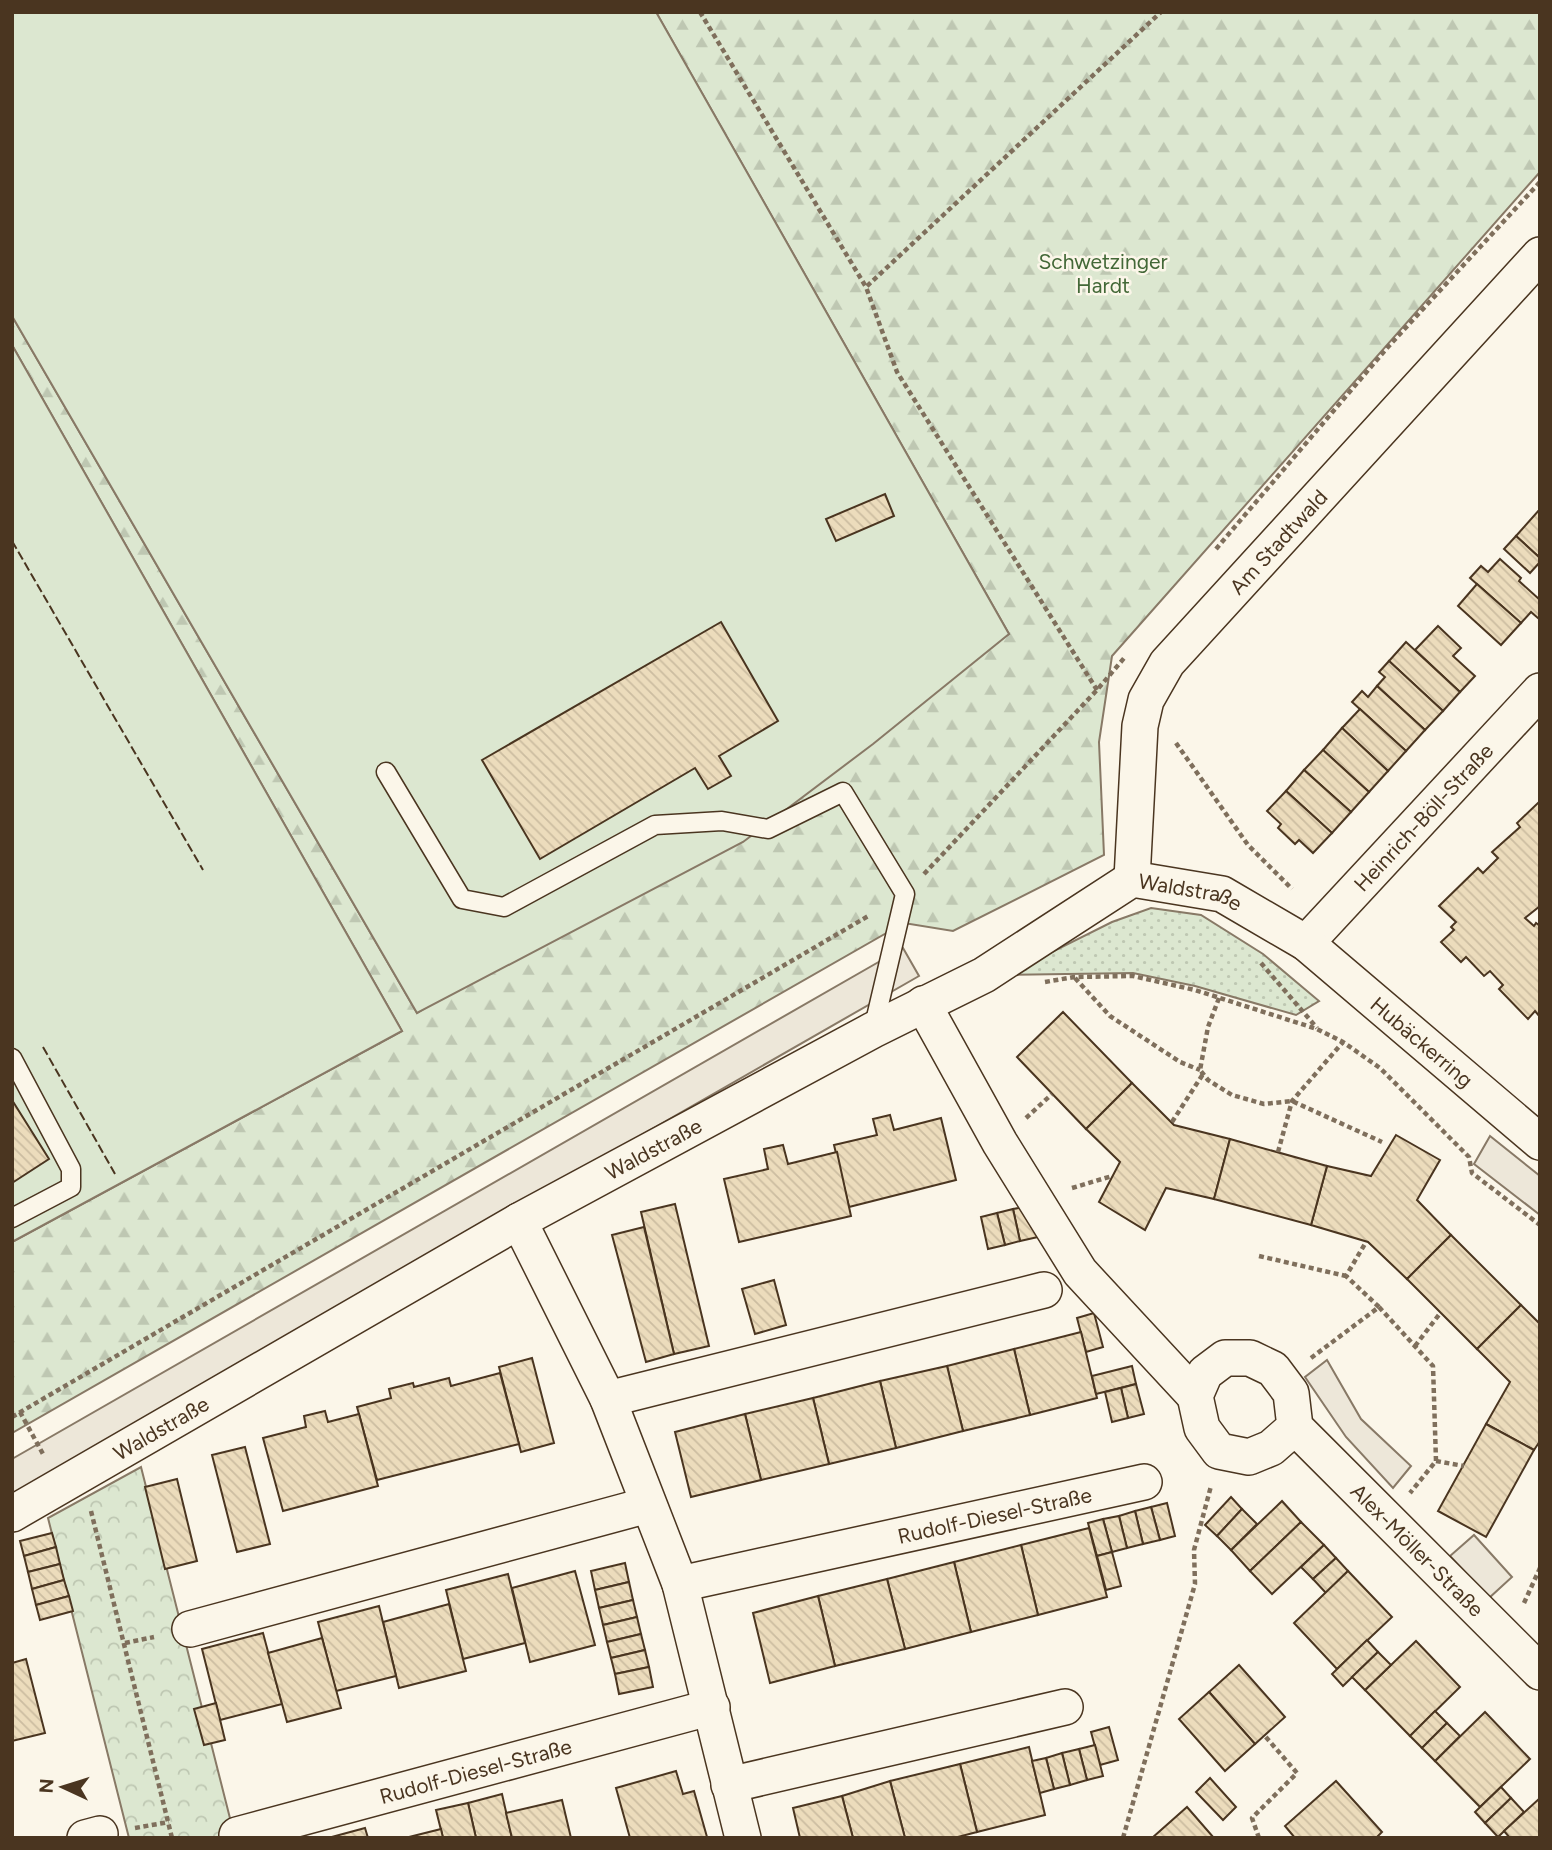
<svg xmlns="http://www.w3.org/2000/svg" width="1552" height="1850" font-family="Figtree,sans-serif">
<defs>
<pattern id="grass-dots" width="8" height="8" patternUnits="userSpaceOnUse" patternTransform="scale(1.75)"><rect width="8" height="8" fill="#dce7d0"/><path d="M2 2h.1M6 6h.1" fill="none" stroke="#bec7b2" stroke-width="1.8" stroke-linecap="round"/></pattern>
<pattern id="forest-firs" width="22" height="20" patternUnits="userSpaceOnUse" patternTransform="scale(1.75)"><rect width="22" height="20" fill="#dce7d0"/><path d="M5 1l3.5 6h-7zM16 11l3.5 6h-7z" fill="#bec7b2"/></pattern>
<pattern id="park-crowns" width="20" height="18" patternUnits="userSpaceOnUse" patternTransform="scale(1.75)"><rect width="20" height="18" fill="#dce7d0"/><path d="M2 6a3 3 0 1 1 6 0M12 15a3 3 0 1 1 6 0" fill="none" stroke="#bec7b2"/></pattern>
<pattern id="building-back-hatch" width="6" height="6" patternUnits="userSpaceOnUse" patternTransform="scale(1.75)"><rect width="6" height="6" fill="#ecdcbc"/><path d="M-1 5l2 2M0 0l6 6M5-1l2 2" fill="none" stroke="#ccbda1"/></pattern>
</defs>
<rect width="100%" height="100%" fill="#fbf6e9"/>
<polygon fill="url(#grass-dots)" stroke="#887966" stroke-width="2" points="1151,908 1201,915 1263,954 1319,1001 1296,1015 1195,986 1133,973 1006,975 1112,922"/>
<polygon fill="url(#forest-firs)" stroke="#887966" stroke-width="2" points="656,12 1540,12 1540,172 1112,656 1099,742 1104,855 953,931 904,923 12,1433 12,1242 402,1031 12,345 12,316 417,1013 1009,634"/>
<polygon fill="url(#park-crowns)" stroke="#887966" stroke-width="2" points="141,1467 235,1838 129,1838 48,1518"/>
<g fill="#dce7d0" stroke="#887966" stroke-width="2">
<polygon points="12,12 656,12 1009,634 873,744 743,842 417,1013 12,316"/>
<polygon points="12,345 402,1031 12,1242"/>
</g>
<g fill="#ede7d9" stroke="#887966" stroke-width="2">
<polygon points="903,948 919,976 12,1496 12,1459"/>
<polygon points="1490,1136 1540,1176 1540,1215 1474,1164"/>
<polygon points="1327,1360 1361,1419 1411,1466 1393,1488 1346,1437 1305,1377"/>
<polygon points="1474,1535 1512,1577 1489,1598 1450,1556"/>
</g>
<g fill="url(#building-back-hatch)" stroke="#4a3520" stroke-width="2">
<polygon points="885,494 894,516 836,541 826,519"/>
<polygon points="1540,509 1540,558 1516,536"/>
<polygon points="1516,536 1540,558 1540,562 1530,573 1504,549"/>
<polygon points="1500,559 1521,578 1519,581 1540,600 1539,619 1531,612 1521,623 1470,578 1481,566 1488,572"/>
<polygon points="1477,584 1521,623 1501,645 1458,606"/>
<polygon points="721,622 778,721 719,756 731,776 708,789 695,768 540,859 482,760"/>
<polygon points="1438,626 1461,648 1453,656 1475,676 1460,692 1415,650"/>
<polygon points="1406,642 1460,692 1443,711 1389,661"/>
<polygon points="1389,661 1443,711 1425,730 1377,686 1385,677 1379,672"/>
<polygon points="1377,686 1425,730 1406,751 1352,702 1362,691 1368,697"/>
<polygon points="1360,709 1406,751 1388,771 1342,728"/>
<polygon points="1342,728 1388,771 1369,792 1323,750"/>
<polygon points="1323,750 1369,792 1351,812 1304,770"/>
<polygon points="1304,770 1351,812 1332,833 1286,791"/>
<polygon points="1286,791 1332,833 1313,853 1299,840 1295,844 1278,828 1281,824 1267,811"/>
<polygon points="1540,801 1540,906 1525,918 1534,926 1536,923 1540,926 1540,1017 1535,1011 1528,1019 1499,989 1503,985 1490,971 1484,976 1466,957 1461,962 1441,942 1454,930 1451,927 1456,922 1439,906 1478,868 1483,873 1498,858 1492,852 1520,827 1517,823"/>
<polygon points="1063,1012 1132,1083 1086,1129 1017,1057"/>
<polygon points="1132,1083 1174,1125 1230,1139 1214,1199 1166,1188 1145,1230 1099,1202 1120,1162 1086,1129"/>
<polygon points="12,1100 49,1159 12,1183"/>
<polygon points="890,1115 894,1130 941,1118 956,1180 849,1207 834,1145 877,1135 873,1119"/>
<polygon points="1396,1135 1440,1160 1417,1200 1451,1235 1407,1279 1368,1242 1311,1225 1327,1166 1371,1176"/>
<polygon points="1230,1139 1327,1166 1311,1225 1214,1199"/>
<polygon points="783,1145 788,1164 837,1152 851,1216 739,1242 724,1179 768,1169 764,1149"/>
<polygon points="675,1204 709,1346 674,1354 641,1212"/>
<polygon points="1030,1206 1038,1237 1020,1241 1013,1209"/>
<polygon points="1013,1209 1020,1241 1005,1245 997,1213"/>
<polygon points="997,1213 1005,1245 988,1249 981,1217"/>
<polygon points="644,1227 674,1354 646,1362 612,1235"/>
<polygon points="1451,1235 1521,1305 1477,1349 1407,1279"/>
<polygon points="774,1280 786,1325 755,1334 742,1289"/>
<polygon points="1521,1305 1540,1324 1540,1441 1534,1450 1486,1424 1510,1382 1477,1349"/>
<polygon points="1094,1313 1103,1347 1086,1352 1077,1318"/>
<polygon points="1081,1332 1097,1398 1030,1415 1014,1349"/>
<polygon points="1014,1349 1030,1415 963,1431 947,1366"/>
<polygon points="532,1358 554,1443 521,1452 499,1367"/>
<polygon points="947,1366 963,1431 896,1448 880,1381"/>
<polygon points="1132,1366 1136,1384 1096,1394 1092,1376"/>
<polygon points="500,1373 519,1444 377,1480 357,1407 391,1398 389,1389 413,1383 414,1387 449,1378 451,1386"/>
<polygon points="880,1381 896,1448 829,1464 813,1398"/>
<polygon points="1136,1384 1144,1414 1128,1418 1121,1388"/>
<polygon points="1121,1388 1128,1418 1112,1422 1105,1392"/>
<polygon points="813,1398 829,1464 761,1480 745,1414"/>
<polygon points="325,1411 328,1422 359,1414 378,1486 283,1511 263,1438 306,1427 304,1416"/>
<polygon points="745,1414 761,1480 691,1497 675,1432"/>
<polygon points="1486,1424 1534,1450 1486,1537 1438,1511"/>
<polygon points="245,1447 270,1544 237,1552 212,1455"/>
<polygon points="177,1479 197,1561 165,1569 145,1487"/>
<polygon points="1231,1497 1242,1509 1217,1536 1205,1525"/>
<polygon points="1282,1501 1301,1522 1250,1571 1231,1550"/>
<polygon points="1167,1503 1175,1536 1160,1540 1151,1507"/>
<polygon points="1151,1507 1160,1540 1143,1544 1135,1511"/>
<polygon points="1242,1509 1257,1524 1231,1550 1217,1536"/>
<polygon points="1135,1511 1143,1544 1127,1548 1119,1516"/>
<polygon points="1119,1516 1127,1548 1112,1552 1103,1519"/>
<polygon points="1103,1519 1112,1552 1097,1556 1088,1523"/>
<polygon points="1301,1522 1324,1545 1272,1594 1250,1571"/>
<polygon points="1089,1528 1107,1597 1038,1615 1021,1545"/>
<polygon points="52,1533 56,1547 24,1556 20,1541"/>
<polygon points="1021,1545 1038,1615 971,1632 954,1562"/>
<polygon points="1324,1545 1336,1558 1313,1579 1301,1567"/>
<polygon points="56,1547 60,1564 28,1572 24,1556"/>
<polygon points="1112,1552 1121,1586 1106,1590 1097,1556"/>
<polygon points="1336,1558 1348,1571 1326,1593 1313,1579"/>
<polygon points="954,1562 971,1632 905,1649 887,1579"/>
<polygon points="625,1563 629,1582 595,1590 591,1571"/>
<polygon points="60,1564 64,1580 32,1589 28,1572"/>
<polygon points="575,1571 595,1645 530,1662 512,1588"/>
<polygon points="1348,1571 1392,1617 1337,1669 1294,1623"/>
<polygon points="508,1574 525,1643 463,1659 446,1590"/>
<polygon points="887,1579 905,1649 835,1666 818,1596"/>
<polygon points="64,1580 69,1596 36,1605 32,1589"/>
<polygon points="629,1582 633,1600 599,1608 595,1590"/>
<polygon points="69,1596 73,1611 40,1620 36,1605"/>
<polygon points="818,1596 835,1666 770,1683 753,1613"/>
<polygon points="633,1600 637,1617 603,1625 599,1608"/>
<polygon points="449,1604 466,1671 399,1688 383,1622"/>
<polygon points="379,1606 396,1676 336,1691 318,1622"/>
<polygon points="637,1617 641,1634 607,1642 603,1625"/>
<polygon points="263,1633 282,1704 220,1720 202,1649"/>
<polygon points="641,1634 645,1650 611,1658 607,1642"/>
<polygon points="322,1638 341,1708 287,1722 268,1653"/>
<polygon points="1367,1640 1378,1652 1343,1686 1332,1674"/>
<polygon points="1416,1641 1460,1687 1410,1736 1365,1690"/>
<polygon points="645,1650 649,1667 615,1674 611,1658"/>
<polygon points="1378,1652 1391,1665 1365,1690 1352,1677"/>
<polygon points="26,1659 45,1733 12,1741 12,1663"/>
<polygon points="1239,1665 1285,1717 1255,1744 1209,1692"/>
<polygon points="649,1667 653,1687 619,1694 615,1674"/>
<polygon points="1209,1692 1255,1744 1225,1771 1179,1719"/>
<polygon points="216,1703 225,1740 204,1745 194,1709"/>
<polygon points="1435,1711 1447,1723 1422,1748 1410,1736"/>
<polygon points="1485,1712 1530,1759 1480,1807 1435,1761"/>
<polygon points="1447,1723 1460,1736 1435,1761 1422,1748"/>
<polygon points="1109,1727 1118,1760 1100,1765 1091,1732"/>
<polygon points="1095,1745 1103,1776 1087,1780 1079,1749"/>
<polygon points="1029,1747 1045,1815 977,1832 960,1764"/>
<polygon points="1079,1749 1087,1780 1070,1785 1062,1753"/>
<polygon points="1062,1753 1070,1785 1054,1789 1046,1758"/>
<polygon points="1046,1758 1054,1789 1040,1793 1032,1761"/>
<polygon points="960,1764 977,1832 954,1838 905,1838 890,1781"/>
<polygon points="676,1771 683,1794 694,1791 707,1837 630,1838 616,1788"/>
<polygon points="1210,1778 1236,1807 1223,1820 1196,1792"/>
<polygon points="890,1781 905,1838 853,1838 842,1796"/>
<polygon points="1336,1781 1382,1832 1376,1838 1295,1838 1285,1826"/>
<polygon points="1501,1787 1511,1798 1485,1823 1475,1812"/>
<polygon points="502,1794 512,1838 476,1838 468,1803"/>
<polygon points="842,1796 853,1838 800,1838 793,1808"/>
<polygon points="1511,1798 1524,1812 1498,1837 1485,1823"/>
<polygon points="1540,1798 1540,1838 1510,1838 1504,1831"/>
<polygon points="562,1800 571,1838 512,1838 506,1813"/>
<polygon points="468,1803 476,1838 443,1838 436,1810"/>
<polygon points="1187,1807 1214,1838 1152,1838"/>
<polygon points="365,1828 368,1838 328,1838"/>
<polygon points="441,1829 443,1838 405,1838"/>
</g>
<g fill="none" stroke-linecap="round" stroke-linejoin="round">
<defs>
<g id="service">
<polyline points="386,772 462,899 504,907 655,825 722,821 768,829 843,792 905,894 873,1030"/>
<polyline points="12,1058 71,1169 71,1187 12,1218"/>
</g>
<g id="minor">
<path id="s1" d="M1132 879 1140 726 1146 700 1167 663 1540 255"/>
<path id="s2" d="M1306 943 1540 691"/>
<polyline points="923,1004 1000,1143 1080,1272 1195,1396"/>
<polyline points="519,1221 608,1399 680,1584 743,1838"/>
<polyline points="608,1399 1044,1290"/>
<path id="s3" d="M1295 1427 1271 1448 1249 1457 1219 1451 1202 1428 1195 1396 1205 1373 1225 1358H1250L1273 1369 1291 1393 1295 1427 1540 1672"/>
<path id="s4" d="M12 1514 519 1221 873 1030 984 975 1132 879 1222 894 1306 943 1540 1142"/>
<path id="s5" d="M680 1584 1144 1482"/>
<polyline points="190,1629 648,1505"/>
<polyline points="729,1785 1065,1707"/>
<path id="s6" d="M237 1835 712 1707"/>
<polyline points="85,1838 100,1834"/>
</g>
</defs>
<use href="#service" stroke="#4a3520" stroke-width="21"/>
<use href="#minor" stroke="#4a3520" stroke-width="38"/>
<g stroke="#7f6f5c" stroke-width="4.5" stroke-dasharray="5 3.5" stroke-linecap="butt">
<polyline points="700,12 866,287"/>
<polyline points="1216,549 1387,348 1540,182"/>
<polyline points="1097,690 897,372 866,287 1161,12"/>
<polyline points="1176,743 1248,845 1292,889"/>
<polyline points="924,874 1097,690 1125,657"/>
<polyline points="1261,963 1317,1028"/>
<polyline points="1075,978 1110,1016 1180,1062 1200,1070"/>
<polyline points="1045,982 1074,977 1133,976 1195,990 1317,1029 1343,1042 1380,1068 1469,1157 1472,1173 1540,1225"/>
<polyline points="1219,998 1208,1027 1200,1070 1208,1080 1232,1095 1264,1104 1292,1101 1382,1142"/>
<polyline points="1026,1118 1052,1094"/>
<polyline points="1172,1122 1203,1074"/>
<polyline points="1278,1152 1292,1101 1343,1042"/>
<polyline points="1072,1188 1112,1176"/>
<polyline points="1259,1256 1346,1276"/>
<polyline points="1379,1307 1433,1366 1436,1461 1410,1493"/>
<polyline points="1415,1346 1441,1312"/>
<polyline points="1311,1358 1379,1307 1346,1276 1366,1242"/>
<polyline points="20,1412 43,1454"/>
<polyline points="12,1417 870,915"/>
<polyline points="1436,1461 1464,1466"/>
<polyline points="91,1511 172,1838"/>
<polyline points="1524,1603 1540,1568"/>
<polyline points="125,1643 154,1637"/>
<polyline points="135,1828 169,1822"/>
<polyline points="1123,1838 1195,1584 1194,1550 1211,1486"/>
<polyline points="1259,1838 1252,1818 1297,1773 1265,1736"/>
</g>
<use href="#service" stroke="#fbf6e9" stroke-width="18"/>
<use href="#minor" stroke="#fbf6e9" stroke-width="35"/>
<g stroke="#4a3520" stroke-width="2" stroke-dasharray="9 3.5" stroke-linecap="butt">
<polyline points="12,541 203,870"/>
<polyline points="43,1047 115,1174"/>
</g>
</g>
<g text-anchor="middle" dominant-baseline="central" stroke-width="5" stroke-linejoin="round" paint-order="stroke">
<g font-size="21" fill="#436837" stroke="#fbf6e9">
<text x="1103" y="261">Schwetzinger<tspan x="1103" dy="24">Hardt</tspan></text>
</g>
<g font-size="21" fill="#4a3520" stroke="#fbf6e9">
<text stroke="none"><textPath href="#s1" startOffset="387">Am Stadtwald</textPath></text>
<text stroke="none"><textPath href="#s2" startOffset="172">Heinrich-Böll-Straße</textPath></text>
<text stroke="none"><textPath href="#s4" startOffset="1348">Waldstraße</textPath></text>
<text stroke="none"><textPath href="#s4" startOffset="1629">Hubäckerring</textPath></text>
<text stroke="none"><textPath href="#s4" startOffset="738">Waldstraße</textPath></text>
<text stroke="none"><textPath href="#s4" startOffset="172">Waldstraße</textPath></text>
<text stroke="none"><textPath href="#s5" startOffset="322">Rudolf-Diesel-Straße</textPath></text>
<text stroke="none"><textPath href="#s3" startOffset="486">Alex-Möller-Straße</textPath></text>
<text stroke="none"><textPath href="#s6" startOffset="247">Rudolf-Diesel-Straße</textPath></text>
</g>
</g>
<rect width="1552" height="1850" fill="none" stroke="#4a3520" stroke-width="28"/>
<g transform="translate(63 1787) rotate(274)" stroke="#fbf6e9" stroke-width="5" paint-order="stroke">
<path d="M0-5L12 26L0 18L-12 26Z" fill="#4a3520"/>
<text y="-10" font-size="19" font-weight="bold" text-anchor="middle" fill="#4a3520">N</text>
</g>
</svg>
